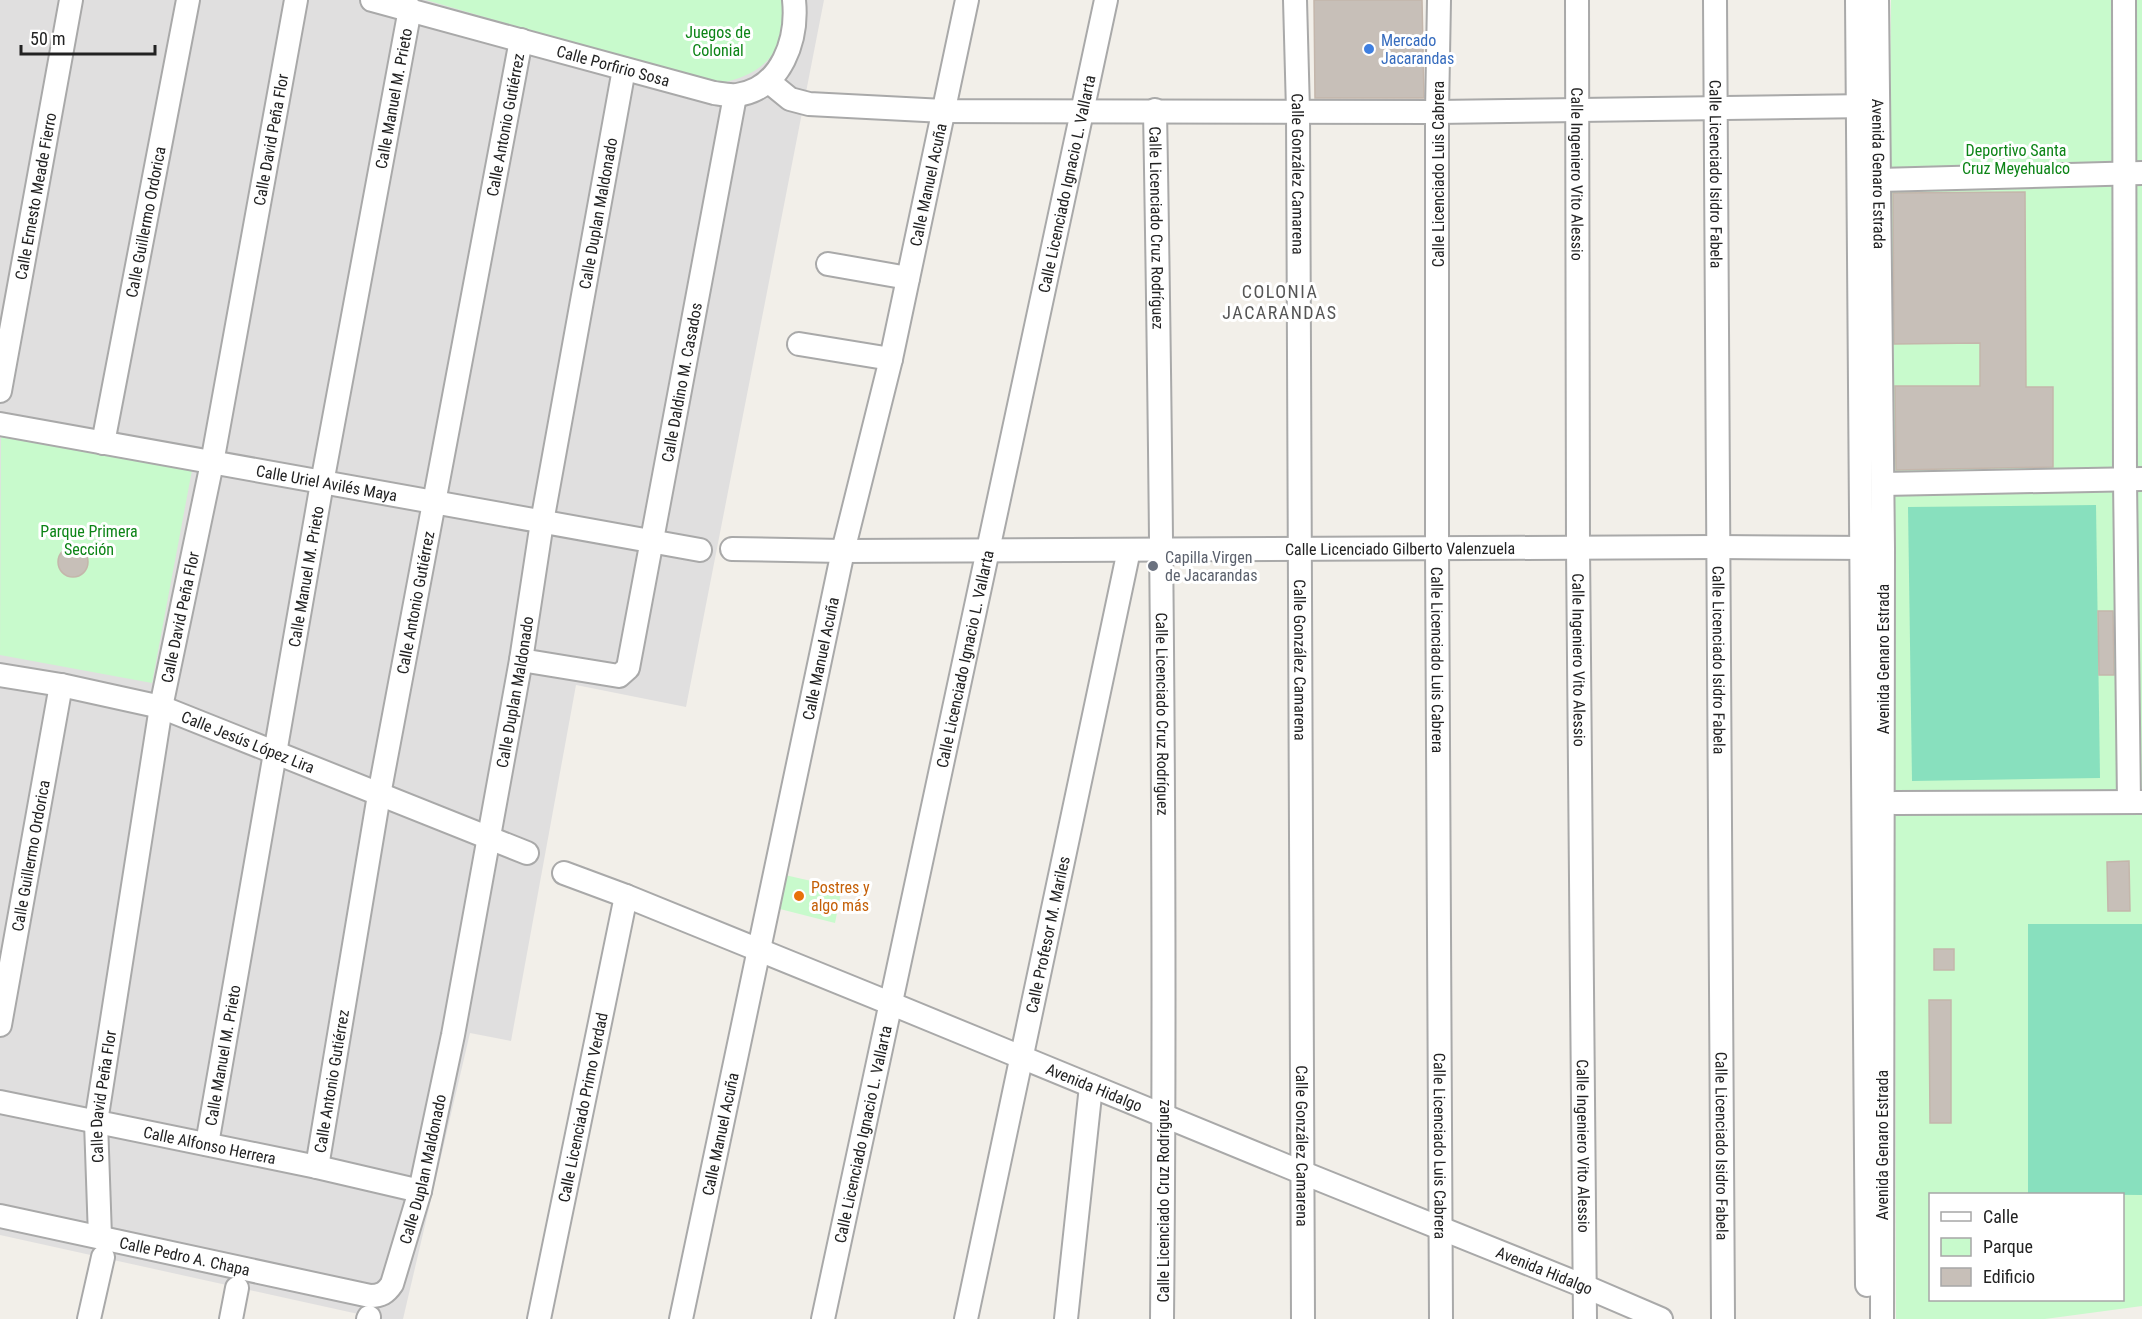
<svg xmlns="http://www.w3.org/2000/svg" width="2142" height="1319" font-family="'Roboto Condensed',sans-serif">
<rect width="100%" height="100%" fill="#f2efe9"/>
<polygon fill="#e0dfdf" points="0,0 824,0 686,707 576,685 511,1041 470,1033 403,1319 381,1319 0,1235"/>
<g fill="#c8facc" fill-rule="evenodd">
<path d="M426 0H782C791 50 762 77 715 84Z"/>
<path d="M1891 0H2142V1306L2045 1319H1896L1894 386 1889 179ZM1930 1194H2122V1300H1930Z"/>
<polygon points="1,435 192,470 152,683 0,655"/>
<polygon points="785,875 842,888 835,923 776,908"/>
</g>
<g fill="#88e0be">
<polygon points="2096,505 2100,778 1912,781 1908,507"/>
<polygon points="2028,924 2142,924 2142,1195 2028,1194"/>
</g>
<g fill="#c7bfb8" stroke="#c4b6ab" stroke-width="1.5">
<polygon points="1314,0 1422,0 1424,98 1315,98"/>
<polygon points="2025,192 2026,387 2053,387 2053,467 1896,470 1895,386 1980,386 1980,343 1894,344 1893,193"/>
<circle cx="73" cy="562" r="15"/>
<polygon points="2098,611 2113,611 2114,675 2099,675"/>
<polygon points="2129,861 2130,911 2108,911 2107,862"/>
<rect x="1934" y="949" width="20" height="21"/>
<polygon points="1929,1000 1951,1000 1951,1123 1930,1123"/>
</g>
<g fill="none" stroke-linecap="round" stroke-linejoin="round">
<defs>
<g id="minor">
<path id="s1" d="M372 0 714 93C721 94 730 96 737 95 782 89 798 39 794 0"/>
<path id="s2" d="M1295 0 1298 111 1303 1319"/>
<path id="s3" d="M1439 0 1437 112V548L1441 1319"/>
<path id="s4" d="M1577 0 1578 548 1585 1319"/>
<path id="s5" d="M1715 0 1723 1319"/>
<polyline points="1857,0 1867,1285"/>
<path id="s6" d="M1877 0 1883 548 1882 1319"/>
<polyline points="2124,0 2125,480 2129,802"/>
<polyline points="768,81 790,99 809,104 944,111 1437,112 1870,106"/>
<path id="s7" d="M1155 110C1162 513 1166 916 1162 1319"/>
<polyline points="1879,180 2142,173"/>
<polyline points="828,264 908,278"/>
<polyline points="799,344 891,359"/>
<path id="s8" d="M0 391 71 0"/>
<path id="s9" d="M0 424 700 550"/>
<path id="s10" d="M103 443 188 0"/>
<polyline points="1883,484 2142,479"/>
<path id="s11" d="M732 549 843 551 1717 547 1876 548"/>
<path id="s12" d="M521 660 619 676 628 668 735 96"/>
<path id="s13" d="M0 675 61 685 161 707 527 853"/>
<polyline points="1895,803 2142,802"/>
<path id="s14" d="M564 873 626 896 892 1004 1301 1172 1584 1286 1661 1319"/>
<path id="s15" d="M0 1025 61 685"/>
<path id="s16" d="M0 1102 317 1167 420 1191"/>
<path id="s17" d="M207 1144 322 483 410 9 404 0"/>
<path id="s18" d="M317 1167 379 795 521 40"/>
<path id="s19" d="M0 1216 370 1296C381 1296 386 1293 392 1284L420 1191 453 1035 521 660 542 522 624 69"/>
<path id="s20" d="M100 1237 96 1122 161 707 212 463 296 0"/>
<polyline points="89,1319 103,1257"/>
<polyline points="231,1319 237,1288"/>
<polyline points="368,1319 369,1317"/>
<path id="s21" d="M539 1319 626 896"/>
<path id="s22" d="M681 1319 843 551 891 359 967 0"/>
<path id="s23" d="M823 1319 1106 0"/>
<path id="s24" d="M966 1319 1129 550"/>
<polyline points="1066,1319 1091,1086"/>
</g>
</defs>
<use href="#minor" stroke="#a9a9a9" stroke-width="26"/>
<use href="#minor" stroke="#fff" stroke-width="22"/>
</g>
<circle fill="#3f7fe0" stroke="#fff" stroke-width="2" cx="1369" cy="49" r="6"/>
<circle fill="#6b7280" stroke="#fff" stroke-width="2" cx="1153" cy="566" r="6"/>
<circle fill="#e8710a" stroke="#fff" stroke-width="2" cx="799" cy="896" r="6"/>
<g text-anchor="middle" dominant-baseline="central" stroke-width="6" stroke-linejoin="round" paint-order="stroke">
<g font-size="16" fill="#0c8416" stroke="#fff">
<text x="718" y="32">Juegos de<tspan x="718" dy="18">Colonial</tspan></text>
<text x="2016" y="150">Deportivo Santa<tspan x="2016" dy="18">Cruz Meyehualco</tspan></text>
<text x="89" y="531">Parque Primera<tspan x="89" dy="18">Sección</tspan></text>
</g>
<g font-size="16" fill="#366cbe" stroke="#fff" text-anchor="start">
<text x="1381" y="40">Mercado<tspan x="1381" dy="18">Jacarandas</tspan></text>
</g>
<g font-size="16" fill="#222" stroke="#fff">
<text stroke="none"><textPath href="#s1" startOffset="250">Calle Porfirio Sosa</textPath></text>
<text stroke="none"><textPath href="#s17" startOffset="1062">Calle Manuel M. Prieto</textPath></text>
<text stroke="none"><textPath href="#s18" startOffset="1059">Calle Antonio Gutiérrez</textPath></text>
<text stroke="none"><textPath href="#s20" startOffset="1113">Calle David Peña Flor</textPath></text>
<text stroke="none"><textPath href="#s2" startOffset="174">Calle González Camarena</textPath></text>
<text transform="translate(1438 174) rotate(-90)">Calle Licenciado Luis Cabrera</text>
<text stroke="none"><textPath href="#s4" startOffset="174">Calle Ingeniero Vito Alessio</textPath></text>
<text stroke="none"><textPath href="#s5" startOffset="174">Calle Licenciado Isidro Fabela</textPath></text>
<text stroke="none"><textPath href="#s6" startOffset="174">Avenida Genaro Estrada</textPath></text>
<text stroke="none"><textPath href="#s23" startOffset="1161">Calle Licenciado Ignacio L. Vallarta</textPath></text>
<text stroke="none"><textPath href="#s22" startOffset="1161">Calle Manuel Acuña</textPath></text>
<text stroke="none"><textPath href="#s8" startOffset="198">Calle Ernesto Meade Fierro</textPath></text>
<text stroke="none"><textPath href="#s19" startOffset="1496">Calle Duplan Maldonado</textPath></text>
<text stroke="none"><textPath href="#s10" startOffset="225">Calle Guillermo Ordorica</textPath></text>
<text stroke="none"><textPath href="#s7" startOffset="118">Calle Licenciado Cruz Rodríguez</textPath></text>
<text stroke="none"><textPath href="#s12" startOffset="402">Calle Daldino M. Casados</textPath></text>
<text stroke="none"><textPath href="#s9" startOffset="332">Calle Uriel Avilés Maya</textPath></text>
<text stroke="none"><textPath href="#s11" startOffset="668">Calle Licenciado Gilberto Valenzuela</textPath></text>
<text stroke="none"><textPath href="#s17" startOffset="576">Calle Manuel M. Prieto</textPath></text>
<text stroke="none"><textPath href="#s18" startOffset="573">Calle Antonio Gutiérrez</textPath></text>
<text stroke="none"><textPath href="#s20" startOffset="627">Calle David Peña Flor</textPath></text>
<text stroke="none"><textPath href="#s22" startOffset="675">Calle Manuel Acuña</textPath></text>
<text stroke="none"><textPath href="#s23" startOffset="675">Calle Licenciado Ignacio L. Vallarta</textPath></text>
<text stroke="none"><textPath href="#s2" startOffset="660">Calle González Camarena</textPath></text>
<text transform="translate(1883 659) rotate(-90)">Avenida Genaro Estrada</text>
<text stroke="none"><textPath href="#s3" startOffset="660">Calle Licenciado Luis Cabrera</textPath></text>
<text stroke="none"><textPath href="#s4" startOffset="660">Calle Ingeniero Vito Alessio</textPath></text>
<text stroke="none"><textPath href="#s5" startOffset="660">Calle Licenciado Isidro Fabela</textPath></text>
<text stroke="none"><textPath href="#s19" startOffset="1010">Calle Duplan Maldonado</textPath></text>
<text stroke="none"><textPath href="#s7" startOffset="604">Calle Licenciado Cruz Rodríguez</textPath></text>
<text stroke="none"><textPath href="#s13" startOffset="258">Calle Jesús López Lira</textPath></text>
<text stroke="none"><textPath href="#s15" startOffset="172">Calle Guillermo Ordorica</textPath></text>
<text stroke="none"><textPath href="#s24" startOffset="393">Calle Profesor M. Mariles</textPath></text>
<text stroke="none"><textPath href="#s17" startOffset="90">Calle Manuel M. Prieto</textPath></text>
<text stroke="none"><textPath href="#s18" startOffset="87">Calle Antonio Gutiérrez</textPath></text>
<text stroke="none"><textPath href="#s14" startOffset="572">Avenida Hidalgo</textPath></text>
<text stroke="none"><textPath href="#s20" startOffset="141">Calle David Peña Flor</textPath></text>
<text stroke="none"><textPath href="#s21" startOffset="216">Calle Licenciado Primo Verdad</textPath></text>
<text stroke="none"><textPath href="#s22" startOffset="189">Calle Manuel Acuña</textPath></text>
<text stroke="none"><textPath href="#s23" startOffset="189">Calle Licenciado Ignacio L. Vallarta</textPath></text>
<text stroke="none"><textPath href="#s16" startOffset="214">Calle Alfonso Herrera</textPath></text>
<text stroke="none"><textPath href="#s2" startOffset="1146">Calle González Camarena</textPath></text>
<text stroke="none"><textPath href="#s3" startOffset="1146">Calle Licenciado Luis Cabrera</textPath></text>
<text stroke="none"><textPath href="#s4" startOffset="1146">Calle Ingeniero Vito Alessio</textPath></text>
<text stroke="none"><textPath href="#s5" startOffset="1146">Calle Licenciado Isidro Fabela</textPath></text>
<text transform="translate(1882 1145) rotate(-90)">Avenida Genaro Estrada</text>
<text stroke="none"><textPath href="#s19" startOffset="524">Calle Duplan Maldonado</textPath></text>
<text transform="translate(1163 1201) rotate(-90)">Calle Licenciado Cruz Rodríguez</text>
<text stroke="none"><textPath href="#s19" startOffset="189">Calle Pedro A. Chapa</textPath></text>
<text stroke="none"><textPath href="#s14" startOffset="1058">Avenida Hidalgo</textPath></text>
</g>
<g font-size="16" fill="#5b616d" stroke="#fff" text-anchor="start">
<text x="1165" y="557">Capilla Virgen<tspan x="1165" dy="18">de Jacarandas</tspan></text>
</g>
<g font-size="16" fill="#c56008" stroke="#fff" text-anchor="start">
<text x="811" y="887">Postres y<tspan x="811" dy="18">algo más</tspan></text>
</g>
<g font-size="18" letter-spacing="1.5" fill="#555" stroke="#fff">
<text x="1280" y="291">COLONIA<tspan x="1280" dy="21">JACARANDAS</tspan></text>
</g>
</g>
<rect x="1929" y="1193" width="195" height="108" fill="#ffffff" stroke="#a7a7a7" stroke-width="1.5"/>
<rect x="1941" y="1212" width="30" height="9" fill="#ffffff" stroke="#a7a7a7" stroke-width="1.5"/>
<text x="1983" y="1223" font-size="18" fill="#222222">Calle</text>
<rect x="1941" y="1238" width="30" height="18" fill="#c8facc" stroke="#a7a7a7" stroke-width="1.5"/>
<text x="1983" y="1253" font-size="18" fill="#222222">Parque</text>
<rect x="1941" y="1268" width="30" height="18" fill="#c7bfb8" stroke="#a7a7a7" stroke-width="1.5"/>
<text x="1983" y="1283" font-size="18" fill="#222222">Edificio</text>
<path d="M21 45v9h134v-9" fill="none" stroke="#222222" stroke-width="3"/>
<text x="30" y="45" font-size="18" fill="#222222" stroke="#ffffff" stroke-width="4.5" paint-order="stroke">50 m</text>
</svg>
